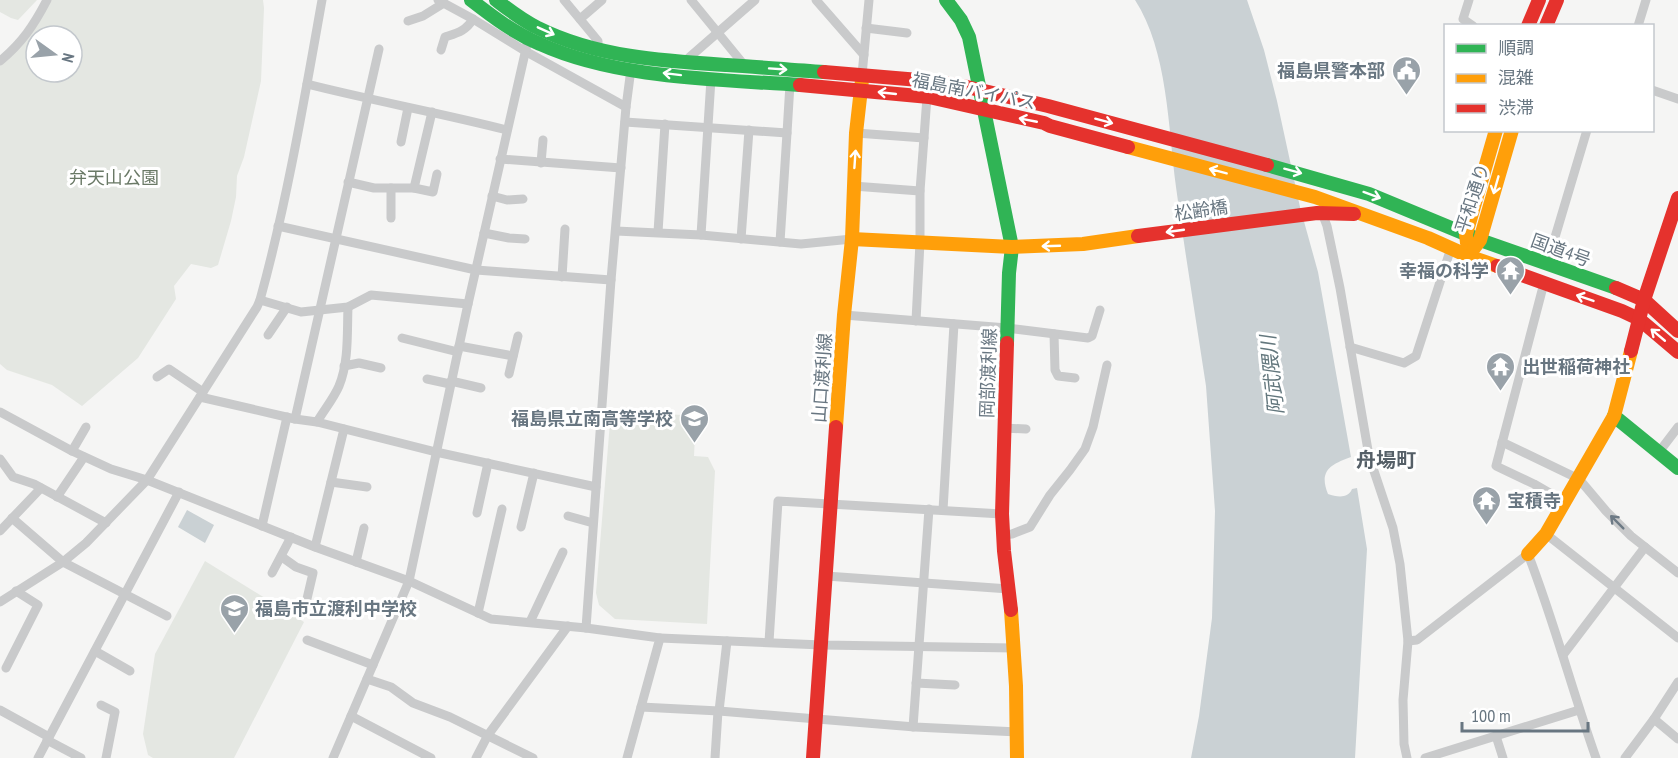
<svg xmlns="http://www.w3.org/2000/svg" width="1678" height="758" font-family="'PT Sans Narrow','Noto Sans JP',sans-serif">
<rect width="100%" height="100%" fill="#f5f5f4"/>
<g fill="#e4e7e2" fill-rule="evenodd">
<polygon points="0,0 37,0 18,20 11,18 0,12"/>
<path d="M44 0H263L264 8 261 81 244 157 237 176 236 197 231 221 218 265 211 268 191 264 174 286 176 299 138 358 82 406 52 385 7 370 0 364V58L18 43ZM36 36H72V72H36Z"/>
<polygon points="611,410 696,416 694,456 708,457 715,471 707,624 615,619 599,605 596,593"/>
<polygon points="205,561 304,622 234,758 153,758 148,755 143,734 155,654"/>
</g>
<g fill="#cad1d4">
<path d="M1135 0H1247L1264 50 1277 101 1300 207 1318 272 1351 457C1332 464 1318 470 1328 494 1337 497 1348 499 1352 489L1357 488 1367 549 1355 758H1191L1199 716 1212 618 1215 511 1206 386C1196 320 1185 253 1176 187 1168 127 1168 51 1135 0Z"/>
<polygon points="187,510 214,525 205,543 178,527"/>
</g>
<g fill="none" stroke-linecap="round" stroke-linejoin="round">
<g stroke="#c9cacb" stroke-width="9">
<polyline points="438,0 473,19 525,51 626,107"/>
<polyline points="564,0 598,41 598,48"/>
<polyline points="691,0 745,66"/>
<polyline points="816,0 864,55"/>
<polyline points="1469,0 1463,19 1473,26"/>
<polyline points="580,19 602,0"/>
<polyline points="408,21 423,16 444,3"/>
<polyline points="1638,26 1646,0"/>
<polyline points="866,28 907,33"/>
<path d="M441 50 445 37C457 33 466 31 473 19"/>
<path d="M0 61C22 43 34 25 47 0"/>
<polyline points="684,62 755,0"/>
<polyline points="862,75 869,0"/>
<path d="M307 84C374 101 441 113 507 130"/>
<polyline points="1652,90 1678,99"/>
<polyline points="625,122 787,133 790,84"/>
<polyline points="856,133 924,138"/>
<polyline points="401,142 408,108"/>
<polyline points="500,159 621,168"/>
<polyline points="541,163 543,140"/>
<polyline points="348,182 374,188 414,188 433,192 437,174"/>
<polyline points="853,186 920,191 920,242 916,321"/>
<polyline points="391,188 391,218"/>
<polyline points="414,188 432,112"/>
<polyline points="920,191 927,97"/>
<polyline points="492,196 507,200 523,199"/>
<polyline points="1322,213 1327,226 1340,288 1369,456 1393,528 1400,564 1408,641 1403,700 1404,744 1407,758"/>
<polyline points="278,226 476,270 611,280"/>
<polyline points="616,231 701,235 801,244 852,239"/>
<polyline points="658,232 665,124"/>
<polyline points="484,233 509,238 525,239"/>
<polyline points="701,235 711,79"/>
<polyline points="741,239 749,130"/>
<polyline points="780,242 787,133"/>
<polyline points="1547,264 1587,130"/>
<polyline points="562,277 565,229"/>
<polyline points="1544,283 1496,466 1534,484 1565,502"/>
<polyline points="260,300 301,312 348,307 371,295 468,304"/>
<polyline points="844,315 1007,328 1088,338 1092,336 1100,310"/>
<polyline points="1054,334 1055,370 1058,376 1075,378"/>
<polyline points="268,335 287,307"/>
<polyline points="402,338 458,352"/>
<polyline points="459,346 513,356"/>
<polyline points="1350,347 1404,363 1416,356 1451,248"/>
<polyline points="344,366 359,363 381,368"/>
<polyline points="509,374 518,336"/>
<polyline points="157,377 169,369 203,392"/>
<polyline points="427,379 450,384"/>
<polyline points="451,381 481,388"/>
<path d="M200 397 295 419 317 422C324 410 334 398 339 386 349 362 347 332 348 307"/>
<polyline points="0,412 72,451 111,469 147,480 315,547 409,581 491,619 586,628 611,280 626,107 631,69"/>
<polyline points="295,419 379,49"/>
<polyline points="317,422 436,452 596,487"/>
<polyline points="1004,428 1026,429"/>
<polyline points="1502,442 1579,479 1606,511 1631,536 1678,573"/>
<polyline points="72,451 86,427"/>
<polyline points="1659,452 1678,427"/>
<polyline points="0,459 13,477 34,484 106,523"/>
<polyline points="331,482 367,487"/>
<polyline points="57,497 84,457"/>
<polyline points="943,510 954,324"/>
<polyline points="477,513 488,463"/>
<polyline points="568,516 593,523"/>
<polyline points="12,518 63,562 167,616"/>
<polyline points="262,526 287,417"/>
<polyline points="521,527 534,473"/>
<polyline points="0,531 41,488"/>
<polyline points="1546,534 1678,638"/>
<polyline points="1002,535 1012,534 1030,527 1050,495 1070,470 1085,449 1093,427 1107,365"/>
<polyline points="315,547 344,429"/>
<polyline points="282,557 296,567 313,573 306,603"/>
<polyline points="356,562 364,528"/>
<polyline points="272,573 291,537"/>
<polyline points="826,576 1009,589"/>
<path d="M0 602 63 562 86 543 147 480 257 307 260 300C287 202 304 101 322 0"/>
<polyline points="478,613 502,509"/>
<polyline points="530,622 563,552"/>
<polyline points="586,628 660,638 627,758"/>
<polyline points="660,638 822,645 1014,648"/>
<polyline points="307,640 373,665"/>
<path d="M1408 641 1417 640 1528 554C1554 621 1572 690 1596 758"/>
<polyline points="769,642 778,501 1002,514"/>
<polyline points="95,651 130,671"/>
<polyline points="1563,655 1645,547"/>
<polyline points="6,668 38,605 16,591"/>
<polyline points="367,679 391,687 413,703 450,717 533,758"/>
<polyline points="916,683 955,685"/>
<polyline points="101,705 115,712 106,758"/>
<polyline points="641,707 719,711 915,727 1018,732"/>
<polyline points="0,710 49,737"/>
<polyline points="719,711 727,641"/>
<polyline points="351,716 431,758"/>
<polyline points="1654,719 1678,739"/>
<polyline points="913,727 929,509"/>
<polyline points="1496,736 1503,758"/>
<polyline points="47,740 81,758"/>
<polyline points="38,758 179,492"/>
<polyline points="333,758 409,581 468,304 528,40"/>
<polyline points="476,758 488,735 568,626"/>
<polyline points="715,758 718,711"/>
<polyline points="1425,758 1579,710"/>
<polyline points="1625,758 1654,719 1678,682"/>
</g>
<g stroke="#30b455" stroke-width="14">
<path d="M471 0C493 17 514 33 540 44 617 79 717 79 800 85"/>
<path d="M496 0C509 10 523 21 538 28 596 57 663 61 727 65 759 67 792 70 824 72"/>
<polyline points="946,0 961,20 969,37 1012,247 1009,273 1007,343"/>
<polyline points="1267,165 1369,194 1480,240 1616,288"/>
<polyline points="1614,416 1678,468"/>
</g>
<g stroke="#ff9f0a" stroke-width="14">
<polyline points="1128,147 1315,197 1428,238 1468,256 1497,266"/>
<polyline points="852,239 1012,247 1083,244 1138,236"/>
<polyline points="1467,243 1466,234 1496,130"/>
<polyline points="1474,248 1480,240 1512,130"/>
<polyline points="836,427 844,315 852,239 856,133 862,80"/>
<polyline points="1528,554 1546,534 1614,416 1631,351"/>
<polyline points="1011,610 1016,686 1017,758"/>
</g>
<g stroke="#e5322d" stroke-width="14">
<polyline points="1528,26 1539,0"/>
<polyline points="1546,26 1557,0"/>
<polyline points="824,72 931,81 967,87 1048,106 1267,165"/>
<polyline points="800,85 929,97 1044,123 1050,126 1128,147"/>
<polyline points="1138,236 1317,213 1354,214"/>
<polyline points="1497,266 1622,311 1639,319 1678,352"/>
<polyline points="1616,288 1644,300 1678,331"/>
<polyline points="1007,343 1002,514 1004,551 1011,610"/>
<polyline points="1631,351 1644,300 1678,198"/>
<polyline points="813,758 836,427"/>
</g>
</g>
<defs><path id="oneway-shaft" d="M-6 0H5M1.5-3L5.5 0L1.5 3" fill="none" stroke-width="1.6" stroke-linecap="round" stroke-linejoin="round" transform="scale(1.5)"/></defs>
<g stroke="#fff">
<use href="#oneway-shaft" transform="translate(546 31) rotate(24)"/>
<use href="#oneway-shaft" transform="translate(778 69) rotate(4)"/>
<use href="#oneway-shaft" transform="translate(672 74) rotate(-173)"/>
<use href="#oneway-shaft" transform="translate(887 93) rotate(-174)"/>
<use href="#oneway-shaft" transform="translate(1028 120) rotate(-169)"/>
<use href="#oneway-shaft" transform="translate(1104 121) rotate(15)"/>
<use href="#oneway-shaft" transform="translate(855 159) rotate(-86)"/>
<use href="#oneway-shaft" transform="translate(1218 171) rotate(-165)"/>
<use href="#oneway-shaft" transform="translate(1293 171) rotate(15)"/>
<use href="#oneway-shaft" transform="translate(1496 185) rotate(106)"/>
<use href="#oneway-shaft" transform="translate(1372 195) rotate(20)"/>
<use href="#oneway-shaft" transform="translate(1175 231) rotate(172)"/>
<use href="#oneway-shaft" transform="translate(1051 246) rotate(178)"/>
<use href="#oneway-shaft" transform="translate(1585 298) rotate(-161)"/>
<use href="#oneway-shaft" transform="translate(1658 335) rotate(-140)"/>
</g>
<use stroke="#6d7a85" href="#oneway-shaft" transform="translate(1617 522) rotate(-135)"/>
<defs>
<symbol id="civic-pin" viewBox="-11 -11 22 30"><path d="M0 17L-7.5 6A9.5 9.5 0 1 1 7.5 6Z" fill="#99a2a9" stroke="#fff"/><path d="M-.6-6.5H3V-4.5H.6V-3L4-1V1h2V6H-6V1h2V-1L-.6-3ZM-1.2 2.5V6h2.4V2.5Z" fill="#fff"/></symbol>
<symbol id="temple-pin" viewBox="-11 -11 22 30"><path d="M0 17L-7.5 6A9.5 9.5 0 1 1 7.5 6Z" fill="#99a2a9" stroke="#fff"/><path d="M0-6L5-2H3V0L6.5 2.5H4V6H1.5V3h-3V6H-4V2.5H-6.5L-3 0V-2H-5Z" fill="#fff"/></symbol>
<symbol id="school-pin" viewBox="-11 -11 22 30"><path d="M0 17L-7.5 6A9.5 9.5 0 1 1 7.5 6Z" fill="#99a2a9" stroke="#fff"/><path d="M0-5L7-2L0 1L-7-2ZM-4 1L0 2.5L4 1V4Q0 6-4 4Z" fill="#fff"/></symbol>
</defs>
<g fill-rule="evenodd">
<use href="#civic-pin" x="1390" y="54" width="33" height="45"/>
<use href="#temple-pin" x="1494" y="254" width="33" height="45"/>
<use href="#temple-pin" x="1484" y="350" width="33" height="45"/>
<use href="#school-pin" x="678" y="402" width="33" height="45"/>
<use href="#temple-pin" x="1470" y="484" width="33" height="45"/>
<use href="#school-pin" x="218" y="592" width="33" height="45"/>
</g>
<g text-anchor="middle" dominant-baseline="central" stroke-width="6" stroke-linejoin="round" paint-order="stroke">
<g font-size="18" font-weight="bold" fill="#687681" stroke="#fff" text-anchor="end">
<text x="1385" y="70">福島県警本部</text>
<text x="1489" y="270">幸福の科学</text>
<text x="1522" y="366" text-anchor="start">出世稲荷神社</text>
<text x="673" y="418">福島県立南高等学校</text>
<text x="1507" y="500" text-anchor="start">宝積寺</text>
<text x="255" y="608" text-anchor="start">福島市立渡利中学校</text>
</g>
<g font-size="18" fill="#687681" stroke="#fff">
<text transform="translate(974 91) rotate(11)">福島南バイパス</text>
<text transform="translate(1472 198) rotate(-72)">平和通り</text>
<text transform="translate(1201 210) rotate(-8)">松齢橋</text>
<text transform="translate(1561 250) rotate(20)">国道4号</text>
<text transform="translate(988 373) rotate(-88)">岡部渡利線</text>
<text transform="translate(822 378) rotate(-86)">山口渡利線</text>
</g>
<g font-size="18" fill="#6a7966" stroke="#fff">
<text x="114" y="177">弁天山公園</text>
</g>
<g font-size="20" font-style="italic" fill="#63777d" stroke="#fff">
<text transform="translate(1272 375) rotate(-96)">阿武隈川</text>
</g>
<g font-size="20" font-weight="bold" fill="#555f67" stroke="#fff">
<text x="1386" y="460">舟場町</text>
</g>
</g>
<rect x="1444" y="24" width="210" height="108" fill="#ffffff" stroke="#c3c8cd" stroke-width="1.5"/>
<rect x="1456" y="44" width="30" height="9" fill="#30b455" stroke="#c3c8cd" stroke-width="1.5"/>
<text x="1498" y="54" font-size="18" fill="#687681">順調</text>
<rect x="1456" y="74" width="30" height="9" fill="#ff9f0a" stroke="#c3c8cd" stroke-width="1.5"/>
<text x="1498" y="84" font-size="18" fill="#687681">混雑</text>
<rect x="1456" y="104" width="30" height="9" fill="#e5322d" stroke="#c3c8cd" stroke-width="1.5"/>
<text x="1498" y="114" font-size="18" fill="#687681">渋滞</text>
<g transform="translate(54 54) rotate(105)"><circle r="28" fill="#ffffff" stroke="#c3c8cd" stroke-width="1.5"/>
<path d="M0-4.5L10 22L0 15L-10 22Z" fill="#99a2a9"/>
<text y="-9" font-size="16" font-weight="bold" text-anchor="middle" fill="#687681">N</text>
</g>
<path d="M1462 722v9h126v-9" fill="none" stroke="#687681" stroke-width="3"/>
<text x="1471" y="722" font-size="18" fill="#687681" stroke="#ffffff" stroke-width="4.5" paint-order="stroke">100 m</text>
</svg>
